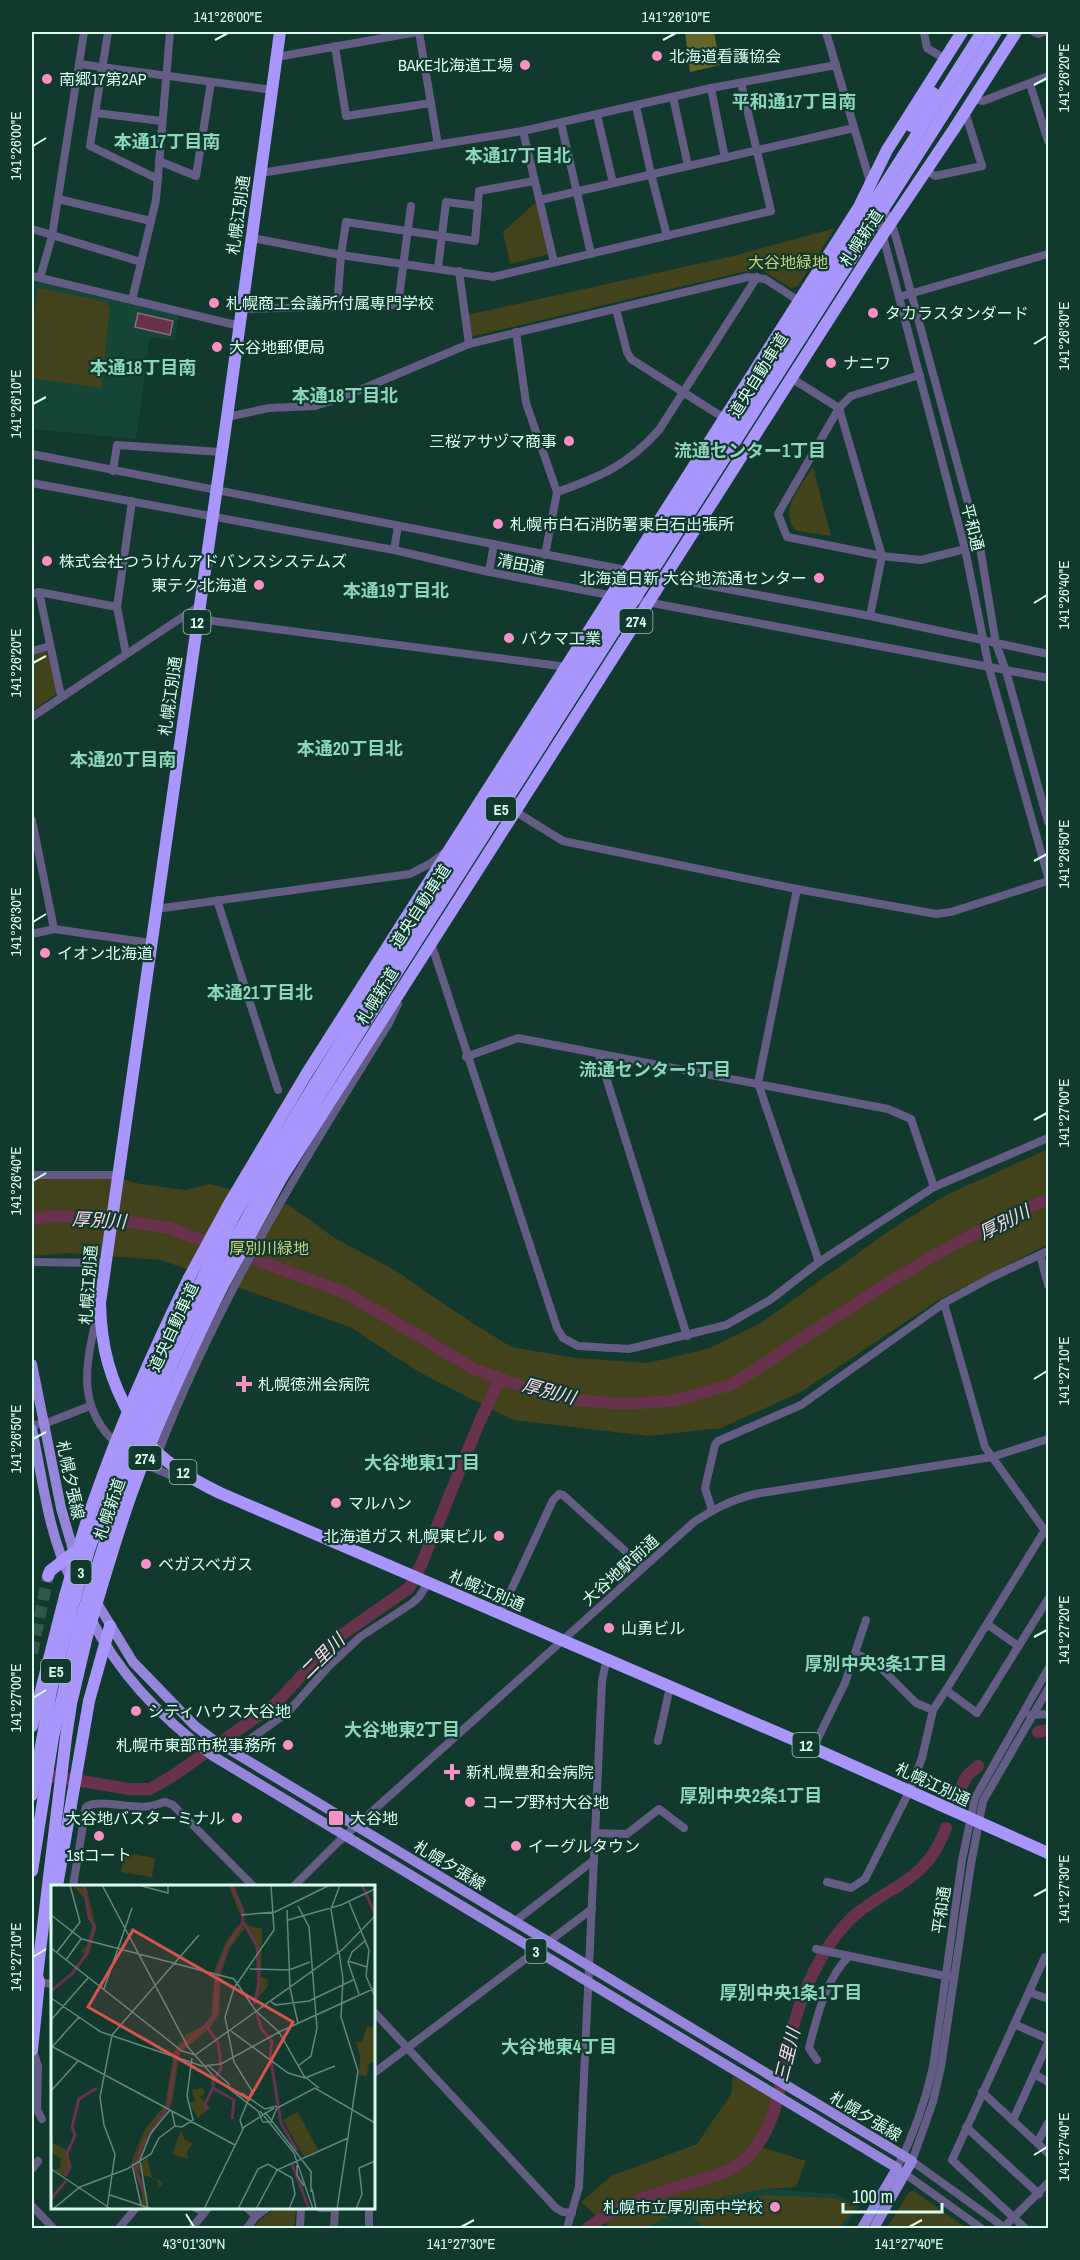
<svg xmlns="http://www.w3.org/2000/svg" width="1080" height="2260" font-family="'Archivo Narrow','Noto Sans JP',sans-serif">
<rect width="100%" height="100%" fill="#11392e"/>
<g fill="#154537">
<polygon points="34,281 178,315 175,341 150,337 136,439 32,429 32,298"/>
<polygon points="765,2189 836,2194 860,2205 845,2228 641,2228 683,2210 723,2197"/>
</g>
<g fill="#42431a">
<polygon points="536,202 549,254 510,264 503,232"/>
<polygon points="835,228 798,286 791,288 759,268 470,337 467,315 729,257"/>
<polygon points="38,288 107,302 110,310 101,388 32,378 32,325"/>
<path d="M813 467 831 536 797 531C776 512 802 485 813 467Z"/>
<polygon points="46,651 48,654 57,692 55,695 32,711 32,654"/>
<polygon points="1048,1149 1048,1244 937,1301 801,1392 721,1428 649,1436 513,1420 419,1372 350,1327 161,1260 67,1253 32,1256 32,1177 112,1176 140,1184 185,1190 210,1184 289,1205 333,1237 396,1271 457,1313 511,1347 576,1358 647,1363 707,1349 761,1323 890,1230 946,1195"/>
<polygon points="124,1853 155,1858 152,1877 121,1872"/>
<polygon points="733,2076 775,2098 761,2147 806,2161 796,2187 765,2189 723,2197 683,2210 644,2228 611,2228 581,2202 611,2176 697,2144 731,2094"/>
<polygon points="914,2191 966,2228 887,2228 909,2192"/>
<polygon points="766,2195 834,2198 855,2207 839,2228 704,2228 693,2217 726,2204"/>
<polygon points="276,2208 296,2208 294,2228 253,2228 261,2219"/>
</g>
<polygon fill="#646627" points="685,32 714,32 720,65 690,72"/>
<polygon fill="#68314c" stroke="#8a6e7d" stroke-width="1.5" points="138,313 173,321 170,335 135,327"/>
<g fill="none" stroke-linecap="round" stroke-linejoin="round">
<g stroke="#68314c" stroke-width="12">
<path d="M32 1219 54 1216 109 1218 169 1228 346 1293 476 1370 530 1389 574 1400 624 1404 672 1401 730 1385 749 1374C845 1310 942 1243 1048 1199"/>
<polyline points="1038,1732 1048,1730"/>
<polyline points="39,1774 129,1789 150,1789 174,1775 275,1704 337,1638 409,1588 422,1563 479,1423 497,1385 503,1381"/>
<polyline points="957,1796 966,1777 978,1766"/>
<path d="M588 2228C617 2205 652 2195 687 2184 707 2178 730 2173 745 2159 781 2126 780 2073 793 2028 799 2003 811 1975 824 1953 833 1939 844 1924 856 1914 895 1883 927 1880 946 1828"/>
</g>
<polyline stroke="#2f574b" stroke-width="12" stroke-dasharray="12 6" stroke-linecap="butt" points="32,1653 48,1576"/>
<g stroke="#635d86" stroke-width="8">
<polyline points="108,32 90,146 158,179"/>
<polyline points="419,32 438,145"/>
<polyline points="826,32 871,185"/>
<polyline points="924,32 927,48 945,59"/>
<polyline points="1034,32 1038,34 1044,32"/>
<polyline points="335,46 346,116 431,103"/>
<polyline points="277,57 417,32"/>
<polyline points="79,64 273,90"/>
<polyline points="1030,84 1048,141"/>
<polyline points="711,88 725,158"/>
<polyline points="673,97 688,166"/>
<polyline points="973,99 983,101 1048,76"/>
<polyline points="636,106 651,174 667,236"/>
<polyline points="96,113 162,121"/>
<polyline points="597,115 613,183"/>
<polyline points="561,123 591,254"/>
<polyline points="523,131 554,262"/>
<polyline points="159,161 196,176 211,82"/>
<polyline points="926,170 935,176 982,166 965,112"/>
<polyline points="261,173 523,131 711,88 836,65"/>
<polyline points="58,199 151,221"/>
<polyline points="540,200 854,128"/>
<polyline points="882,206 891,222 897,241 980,547 996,644 1006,671 1048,822"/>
<polyline points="878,217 965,549 989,668 1048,877"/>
<polyline points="32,229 141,262"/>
<polyline points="252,238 341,255 493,277 771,211 741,83"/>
<polyline points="438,268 446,202 478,206"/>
<polyline points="459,271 469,344"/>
<polyline points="32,276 240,326"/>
<polyline points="40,278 52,236 84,32"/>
<polyline points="899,297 1048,254"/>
<polyline points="132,300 156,200 170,32"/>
<polyline points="337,307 341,255 346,222 475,241 479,191 534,181"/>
<polyline points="242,309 398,305 411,206"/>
<polyline points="616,309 627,352 631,359 724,418"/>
<polyline points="516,332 526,403 557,492 545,555"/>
<polyline points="920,375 851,396 839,408 778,514 787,537 882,556 921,560 965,549"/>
<polyline points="791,378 839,408 882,556 870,616"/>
<polyline points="227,417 269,408 315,406 343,397 469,344 748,277 765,279 799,301"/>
<polyline points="32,454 631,571"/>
<polyline points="113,471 117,445 221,452"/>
<polyline points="32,483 394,550 489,572 614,596"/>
<path d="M557 492C600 477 628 465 659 430L757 277"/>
<polyline points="394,550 398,526"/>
<polyline points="489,572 494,544"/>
<polyline points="663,577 870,616 1048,654"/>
<polyline points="39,592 61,696"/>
<polyline points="32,594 39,592 117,607"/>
<polyline points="631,599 1048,678"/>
<polyline points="198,619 567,667"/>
<polyline points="32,651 50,646"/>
<polyline points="126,654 117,607 132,501"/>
<polyline points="32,717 199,606"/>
<polyline points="513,810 563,841 797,889 936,914 951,912 1048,881"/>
<polyline points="32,820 54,929"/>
<polyline points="797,889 758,1083 819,1262"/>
<polyline points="217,900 278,1090"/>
<polyline points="156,909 410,874 431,863 443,854"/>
<polyline points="32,934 54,929 151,943"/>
<polyline points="431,943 557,1328 563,1338 578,1346 629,1349 726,1325 770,1300 819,1262 934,1187 1048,1138"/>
<polyline points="599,1055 687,1336"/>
<polyline points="466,1057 518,1038 888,1109 911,1119 934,1187"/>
<polyline points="32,1175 117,1175"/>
<polyline points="1040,1255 1048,1285"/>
<polyline points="32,1262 104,1263"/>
<polyline points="944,1303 985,1447 1048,1535"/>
<path d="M97 1315C86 1364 75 1407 118 1445"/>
<polyline points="32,1425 44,1424 90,1406"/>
<path d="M142 1463 150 1462 158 1453C217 1301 302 1163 388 1025L398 1004"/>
<polyline points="144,1464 182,1480 191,1481"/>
<polyline points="712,1510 705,1488 715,1445 718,1441 801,1405 944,1303 990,1278 1048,1251"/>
<polyline points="500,1614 553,1500 559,1494 563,1495 643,1567"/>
<polyline points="987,1624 1018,1646"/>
<polyline points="856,1654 874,1661 916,1703 933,1710"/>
<polyline points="946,1690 977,1713 1048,1599"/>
<polyline points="1030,1715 1048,1714"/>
<polyline points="658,1741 670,1687"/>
<polyline points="813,1748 845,1683 866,1620"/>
<polyline points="232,1752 287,1713 329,1666 360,1637 411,1604 419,1597 428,1583"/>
<polyline points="595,1833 627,1834 659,1809 684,1828"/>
<polyline points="827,1882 851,1888 865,1879 910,1790 922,1758 933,1710 946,1690 1045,1530"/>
<path d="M73 1886 86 1807C99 1798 134 1810 151 1806 156 1805 160 1803 165 1802L173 1805 253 1886"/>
<path d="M294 1886 336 1844 694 1522C714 1509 731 1500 755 1494L992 1457 1048 1439"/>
<polyline points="514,1922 594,1860"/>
<polyline points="548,1942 592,1909"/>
<polyline points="816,1949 950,1977"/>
<polyline points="32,1981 52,1984"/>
<polyline points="1029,1992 1048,1999"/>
<polyline points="374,2012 556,2208 563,2212 572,2213"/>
<polyline points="1014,2024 1048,2039"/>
<polyline points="32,2047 38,2066 37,2110 42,2119"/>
<path d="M817 2060 809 2048C817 2017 825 1980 849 1956"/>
<polyline points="374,2073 536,1951"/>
<polyline points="1034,2074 1048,2082"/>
<polyline points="982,2092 1048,2153"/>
<polyline points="1013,2120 1048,2043"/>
<polyline points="966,2127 1039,2194"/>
<polyline points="1037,2143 1048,2123"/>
<polyline points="32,2169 38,2161"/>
<polyline points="33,2207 53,2228"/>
<polyline points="196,2208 205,2212"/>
<polyline points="247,2208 256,2216"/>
<polyline points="320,2208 335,2208"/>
<polyline points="1004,2227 1048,2183"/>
<polyline points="119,2228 136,2208"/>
<polyline points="192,2228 208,2208"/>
<polyline points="247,2228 256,2216 267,2208"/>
<polyline points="300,2228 301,2208"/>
<polyline points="334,2228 335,2208"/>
<polyline points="369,2228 369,2208"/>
<polyline points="567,2228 579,2187 602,1681 607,1658"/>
<path d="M981 2228 897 2168C913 2136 925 2103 933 2067L962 1860 975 1798 1048 1669"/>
<polyline points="1005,2228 912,2161 933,2102 941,2067 971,1864 983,1801 1048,1689"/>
<polyline points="1025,2228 952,2160 1045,1957 1048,1958"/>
</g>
<g stroke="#9586db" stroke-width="10">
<polyline points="32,1364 61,1508 76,1560"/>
<path d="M32 1429C43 1480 48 1534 72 1581"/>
<polyline points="94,1598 133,1662 195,1726 212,1739 912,2161 874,2228"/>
<path d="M90 1617C118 1673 162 1719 213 1756L897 2168 862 2228"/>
</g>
<g stroke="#a996fc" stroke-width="12">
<polyline points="911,126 933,93"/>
<polyline points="189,1278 229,1204 307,1073 859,207 887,150 962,32"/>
<polyline points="222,1287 282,1177 882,236 954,129 1016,32"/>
<path d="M132 1419C110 1380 101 1348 100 1303L227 417 280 32"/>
<path d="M144 1438C163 1463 193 1480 220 1493L813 1748 1048 1853"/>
<polyline points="48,1576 50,1571 73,1553"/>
<polyline points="32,1726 65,1596"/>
<polyline points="32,1795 51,1691 72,1608"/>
<polyline points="32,1871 53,1737 80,1623"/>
<polyline points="57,1886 89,1701 110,1626"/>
<polyline points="32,2050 39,1982 37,1976 66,1737 71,1704 87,1636"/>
</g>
<g stroke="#a996fc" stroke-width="12">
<path d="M65 1596C74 1565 82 1533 93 1503 120 1426 153 1351 189 1278"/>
<polyline points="72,1608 89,1550 124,1451 164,1355 235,1214 385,970 982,32"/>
<path d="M80 1623C106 1535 135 1447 173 1362 237 1222 321 1094 402 964L996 32"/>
<path d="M87 1636C101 1588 115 1540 132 1492 157 1422 189 1354 222 1287"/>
</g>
</g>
<path fill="none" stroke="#d9fef0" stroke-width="2" d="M215 40 228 33M663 40 676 33M1034 85 1047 78M33 146 46 138M1034 344 1047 336M33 404 46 397M1034 603 1047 595M33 663 46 656M1034 861 1047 854M33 922 46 914M1034 1120 1047 1113M33 1181 46 1173M1034 1379 1047 1371M33 1439 46 1432M1034 1637 1047 1630M33 1698 46 1690M1034 1896 1047 1889M33 1957 46 1949M1034 2155 1047 2147M186 2214 194 2227M461 2227 474 2220M909 2227 922 2220"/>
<g fill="#fc8fc3" stroke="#11392e" stroke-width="2">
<circle cx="657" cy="56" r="6"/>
<circle cx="525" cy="65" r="6"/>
<circle cx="47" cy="79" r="6"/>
<circle cx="214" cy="303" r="6"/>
<circle cx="873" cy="313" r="6"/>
<circle cx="217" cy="347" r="6"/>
<circle cx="831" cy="363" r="6"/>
<circle cx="569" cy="441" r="6"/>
<circle cx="498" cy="524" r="6"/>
<circle cx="47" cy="561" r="6"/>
<circle cx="819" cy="578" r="6"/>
<circle cx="259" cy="585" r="6"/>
<circle cx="509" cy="638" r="6"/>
<circle cx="45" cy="953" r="6"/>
<path d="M241 1375h6v6h6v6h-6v6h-6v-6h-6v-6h6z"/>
<circle cx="336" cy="1503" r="6"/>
<circle cx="499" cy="1536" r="6"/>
<circle cx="146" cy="1564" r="6"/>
<circle cx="609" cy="1628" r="6"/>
<circle cx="136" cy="1711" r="6"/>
<circle cx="288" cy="1745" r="6"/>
<path d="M449 1763h6v6h6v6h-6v6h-6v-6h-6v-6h6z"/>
<circle cx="470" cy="1802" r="6"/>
<circle cx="237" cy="1818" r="6"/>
<rect x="328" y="1810" width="16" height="16" rx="3"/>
<circle cx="99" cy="1836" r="6"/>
<circle cx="516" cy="1846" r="6"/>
<circle cx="775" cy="2207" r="6"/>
</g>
<g text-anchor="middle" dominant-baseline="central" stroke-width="4.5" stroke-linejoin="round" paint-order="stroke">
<g fill="#11392e" stroke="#9dc3b6" stroke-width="1.5">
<rect x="619.5" y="609" width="33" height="24" rx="4.5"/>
<rect x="183.5" y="610" width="27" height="24" rx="4.5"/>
<rect x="486" y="797" width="30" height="24" rx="4.5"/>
<rect x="128.5" y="1446" width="33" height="24" rx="4.5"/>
<rect x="169.5" y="1460" width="27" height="24" rx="4.5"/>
<rect x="70.5" y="1560" width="21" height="24" rx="4.5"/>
<rect x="41" y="1659" width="30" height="24" rx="4.5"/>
<rect x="792.5" y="1733" width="27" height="24" rx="4.5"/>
<rect x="525.5" y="1939" width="21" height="24" rx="4.5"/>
</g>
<g font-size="15" font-weight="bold" fill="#d9fef0">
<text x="636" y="621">274</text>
<text x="197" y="622">12</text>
<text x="501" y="809">E5</text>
<text x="145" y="1458">274</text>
<text x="183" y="1472">12</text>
<text x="81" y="1572">3</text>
<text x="56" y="1671">E5</text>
<text x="806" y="1745">12</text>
<text x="536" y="1951">3</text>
</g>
<g font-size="16" fill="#d9fef0" stroke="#11392e" text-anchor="start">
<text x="669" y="56">北海道看護協会</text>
<text x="513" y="65" text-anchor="end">BAKE北海道工場</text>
<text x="59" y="79">南郷17第2AP</text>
<text x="226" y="303">札幌商工会議所付属専門学校</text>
<text x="885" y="313">タカラスタンダード</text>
<text x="229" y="347">大谷地郵便局</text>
<text x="843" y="363">ナニワ</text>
<text x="557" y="441" text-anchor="end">三桜アサヅマ商事</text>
<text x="510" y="524">札幌市白石消防署東白石出張所</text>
<text x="59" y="561">株式会社つうけんアドバンスシステムズ</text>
<text x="807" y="578" text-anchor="end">北海道日新 大谷地流通センター</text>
<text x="247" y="585" text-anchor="end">東テク北海道</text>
<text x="521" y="638">バクマ工業</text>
<text x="57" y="953">イオン北海道</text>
<text x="258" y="1384">札幌徳洲会病院</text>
<text x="348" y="1503">マルハン</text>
<text x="487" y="1536" text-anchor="end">北海道ガス 札幌東ビル</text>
<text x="158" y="1564">ベガスベガス</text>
<text x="621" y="1628">山勇ビル</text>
<text x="148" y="1711">シティハウス大谷地</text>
<text x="276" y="1745" text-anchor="end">札幌市東部市税事務所</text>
<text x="466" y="1772">新札幌豊和会病院</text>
<text x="482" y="1802">コープ野村大谷地</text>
<text x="225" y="1818" text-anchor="end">大谷地バスターミナル</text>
<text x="350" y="1818">大谷地</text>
<text x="528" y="1846">イーグルタウン</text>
<text x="99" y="1855" text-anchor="middle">1stコート</text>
<text x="763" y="2207" text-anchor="end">札幌市立厚別南中学校</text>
</g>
<g font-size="16" fill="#d9fef0" stroke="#11392e">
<text transform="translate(238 215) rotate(-82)">札幌江別通</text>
<text transform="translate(861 238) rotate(-57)">札幌新道</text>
<text transform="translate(758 375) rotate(-58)">道央自動車道</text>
<text transform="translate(973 527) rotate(76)">平和通</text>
<text transform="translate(521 564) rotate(11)">清田通</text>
<text transform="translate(170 696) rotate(-82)">札幌江別通</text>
<text transform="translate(420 906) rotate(-57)">道央自動車道</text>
<text transform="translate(377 996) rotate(-58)">札幌新道</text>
<text transform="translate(88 1285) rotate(-86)">札幌江別通</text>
<text transform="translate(173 1327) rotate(-65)">道央自動車道</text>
<text transform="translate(71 1480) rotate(78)">札幌夕張線</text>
<text transform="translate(109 1509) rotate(-71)">札幌新道</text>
<text transform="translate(620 1570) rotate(-42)">大谷地駅前通</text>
<text transform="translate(487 1590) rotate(23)">札幌江別通</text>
<text transform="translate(933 1784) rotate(25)">札幌江別通</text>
<text transform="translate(450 1865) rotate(31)">札幌夕張線</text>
<text transform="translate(941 1910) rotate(-82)">平和通</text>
<text transform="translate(866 2116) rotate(31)">札幌夕張線</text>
</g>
<g font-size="16" fill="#cdd276" stroke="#11392e">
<text x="788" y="262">大谷地緑地</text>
<text x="269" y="1248">厚別川緑地</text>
</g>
<g font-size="18" font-weight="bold" fill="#8bd6bd" stroke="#11392e">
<text x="794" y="101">平和通17丁目南</text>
<text x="167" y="141">本通17丁目南</text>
<text x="518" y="155">本通17丁目北</text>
<text x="143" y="367">本通18丁目南</text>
<text x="345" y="395">本通18丁目北</text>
<text x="750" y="450">流通センター1丁目</text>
<text x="396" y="590">本通19丁目北</text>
<text x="350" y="748">本通20丁目北</text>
<text x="123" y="759">本通20丁目南</text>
<text x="260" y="992">本通21丁目北</text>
<text x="655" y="1069">流通センター5丁目</text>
<text x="422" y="1462">大谷地東1丁目</text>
<text x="876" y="1663">厚別中央3条1丁目</text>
<text x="402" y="1729">大谷地東2丁目</text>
<text x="751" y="1795">厚別中央2条1丁目</text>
<text x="791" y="1992">厚別中央1条1丁目</text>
<text x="559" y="2046">大谷地東4丁目</text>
</g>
<g font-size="18" font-style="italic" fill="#fcd6e6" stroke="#11392e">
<text transform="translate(99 1220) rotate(3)">厚別川</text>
<text transform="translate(1004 1222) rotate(-27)">厚別川</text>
<text transform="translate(549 1391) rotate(15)">厚別川</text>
<text transform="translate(322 1656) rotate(-45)">二里川</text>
<text transform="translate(787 2055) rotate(-76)">三里川</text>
</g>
</g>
<g transform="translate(51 1885)">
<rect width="324" height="324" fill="#11392e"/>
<path d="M177 0H183L195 30 189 29ZM23 1 36 4 45 44 38 69 11 99 34 69 30 65 35 61 41 43 36 17ZM194 39 211 44 210 92 216 94 217 101 206 114V59ZM187 40 194 43 179 63 170 88 168 129 159 143 129 168 121 219 101 246 88 277V282L96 272 101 293 109 295 111 299 108 303 106 295 90 289 88 283 89 290 97 311 96 324H90L91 309 81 279 83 269 95 243 114 220 123 166 135 150 154 140 160 131 164 84 174 59ZM316 141 324 143V179L320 177 317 181 316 191 308 190 309 171 305 157H311ZM152 203 154 208 149 212 159 223 147 233 138 218 144 217 141 205ZM247 227 267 265 253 272 232 235ZM130 245 134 255 142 258 136 267 137 274 121 269ZM0 257 17 266 19 282 14 292 3 285 9 283 10 274 0 267Z" fill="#42431a"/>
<path fill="none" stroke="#68314c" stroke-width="3" d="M311 0 324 29M192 37 206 61 208 97 203 119M0 106 22 88 36 68 44 41 38 33 33 1M206 129 210 143 221 157 219 170 230 238 246 266M156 142 167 158 169 172 170 184 162 195V203M156 225 154 219 162 203 183 215 181 234M241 279 258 324M14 291 19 283 16 269 24 250 21 242 28 214 46 203M94 311 85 285 90 263 117 222 126 167 164 131 166 90 176 62 192 37 191 24 180 0M0 314 15 296"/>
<path fill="none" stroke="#61887c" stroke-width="1.5" d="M51 0 137 162 163 192 207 226 212 237H220L226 223 264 203 324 238M87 0 117 8V0M182 0H215M298 17 318 65 315 91 324 112M247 21 258 42 266 143 260 171 247 181M236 25 239 103M0 30 31 54 183 94 205 126 228 147 324 103M190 30 224 27 279 0M237 35 290 20 324 4M0 63 131 166 144 170 292 64 324 31M6 67 29 37 19 0M287 67 280 24 289 0M15 75 30 54M297 76 316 82M199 84 238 85 259 77M239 103 247 138M53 104 81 23M308 109 297 77 301 67 315 55M0 113 50 147 151 181 170 179 228 147 253 191 268 203M220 117 225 120 258 116 302 95M0 135 37 93M180 146 237 188 254 193 284 181M0 161 184 260M1 162 28 132M158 181 179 200M0 206 27 176M191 208 214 224 226 221M209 226 243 268 262 324M121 227 124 241 131 242 142 235 136 211 141 173M214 227 261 288M192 245 189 235 201 206 183 177 174 132 183 103 223 45 220 0M81 279 90 320M246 280V290L253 301M0 284 60 324M261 304 265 324M260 307V287M59 310 101 324M2 324 29 302 76 284 100 269 108 253 124 241M56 324 64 269 53 240 49 212 61 150 148 50M97 324 89 275 100 248 119 225M153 324 193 242 223 223M187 324 207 284 217 279 241 293 244 309 238 324M205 324 226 285 297 253M286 324 307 186 290 132 292 94 288 67M305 324 311 309 308 283 324 276"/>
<path fill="#d75350" fill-opacity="0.15" stroke="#d75350" stroke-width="3" d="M82 45 242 137 198 214 37 122Z"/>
<rect width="324" height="324" fill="none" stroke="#d9fef0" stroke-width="3"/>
</g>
<rect width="1080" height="2260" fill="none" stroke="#11392e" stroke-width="66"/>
<path d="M843 2203v9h99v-9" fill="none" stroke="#d9fef0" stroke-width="3"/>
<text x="852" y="2203" font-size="18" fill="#d9fef0" stroke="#11392e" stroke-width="4.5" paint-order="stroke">100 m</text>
<rect x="33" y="33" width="1014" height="2194" fill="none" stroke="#d9fef0" stroke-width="2"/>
<g font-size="15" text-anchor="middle" fill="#d9fef0">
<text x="228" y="22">141°26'00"E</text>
<text x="676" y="22">141°26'10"E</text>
<text transform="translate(1064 78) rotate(-90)" y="5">141°26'20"E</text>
<text transform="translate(16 146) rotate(-90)" y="5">141°26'00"E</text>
<text transform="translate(1064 336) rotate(-90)" y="5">141°26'30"E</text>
<text transform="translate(16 404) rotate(-90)" y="5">141°26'10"E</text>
<text transform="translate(1064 595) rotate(-90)" y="5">141°26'40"E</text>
<text transform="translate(16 663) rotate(-90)" y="5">141°26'20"E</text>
<text transform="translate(1064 854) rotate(-90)" y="5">141°26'50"E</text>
<text transform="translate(16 922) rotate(-90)" y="5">141°26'30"E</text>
<text transform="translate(1064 1113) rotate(-90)" y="5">141°27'00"E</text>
<text transform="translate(16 1181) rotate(-90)" y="5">141°26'40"E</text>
<text transform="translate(1064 1371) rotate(-90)" y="5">141°27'10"E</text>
<text transform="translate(16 1439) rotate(-90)" y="5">141°26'50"E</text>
<text transform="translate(1064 1630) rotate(-90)" y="5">141°27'20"E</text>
<text transform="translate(16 1698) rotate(-90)" y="5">141°27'00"E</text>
<text transform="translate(1064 1889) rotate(-90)" y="5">141°27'30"E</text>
<text transform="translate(16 1957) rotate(-90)" y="5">141°27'10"E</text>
<text transform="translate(1064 2147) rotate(-90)" y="5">141°27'40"E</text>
<text x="194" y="2249">43°01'30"N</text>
<text x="461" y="2249">141°27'30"E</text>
<text x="909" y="2249">141°27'40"E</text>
</g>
</svg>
